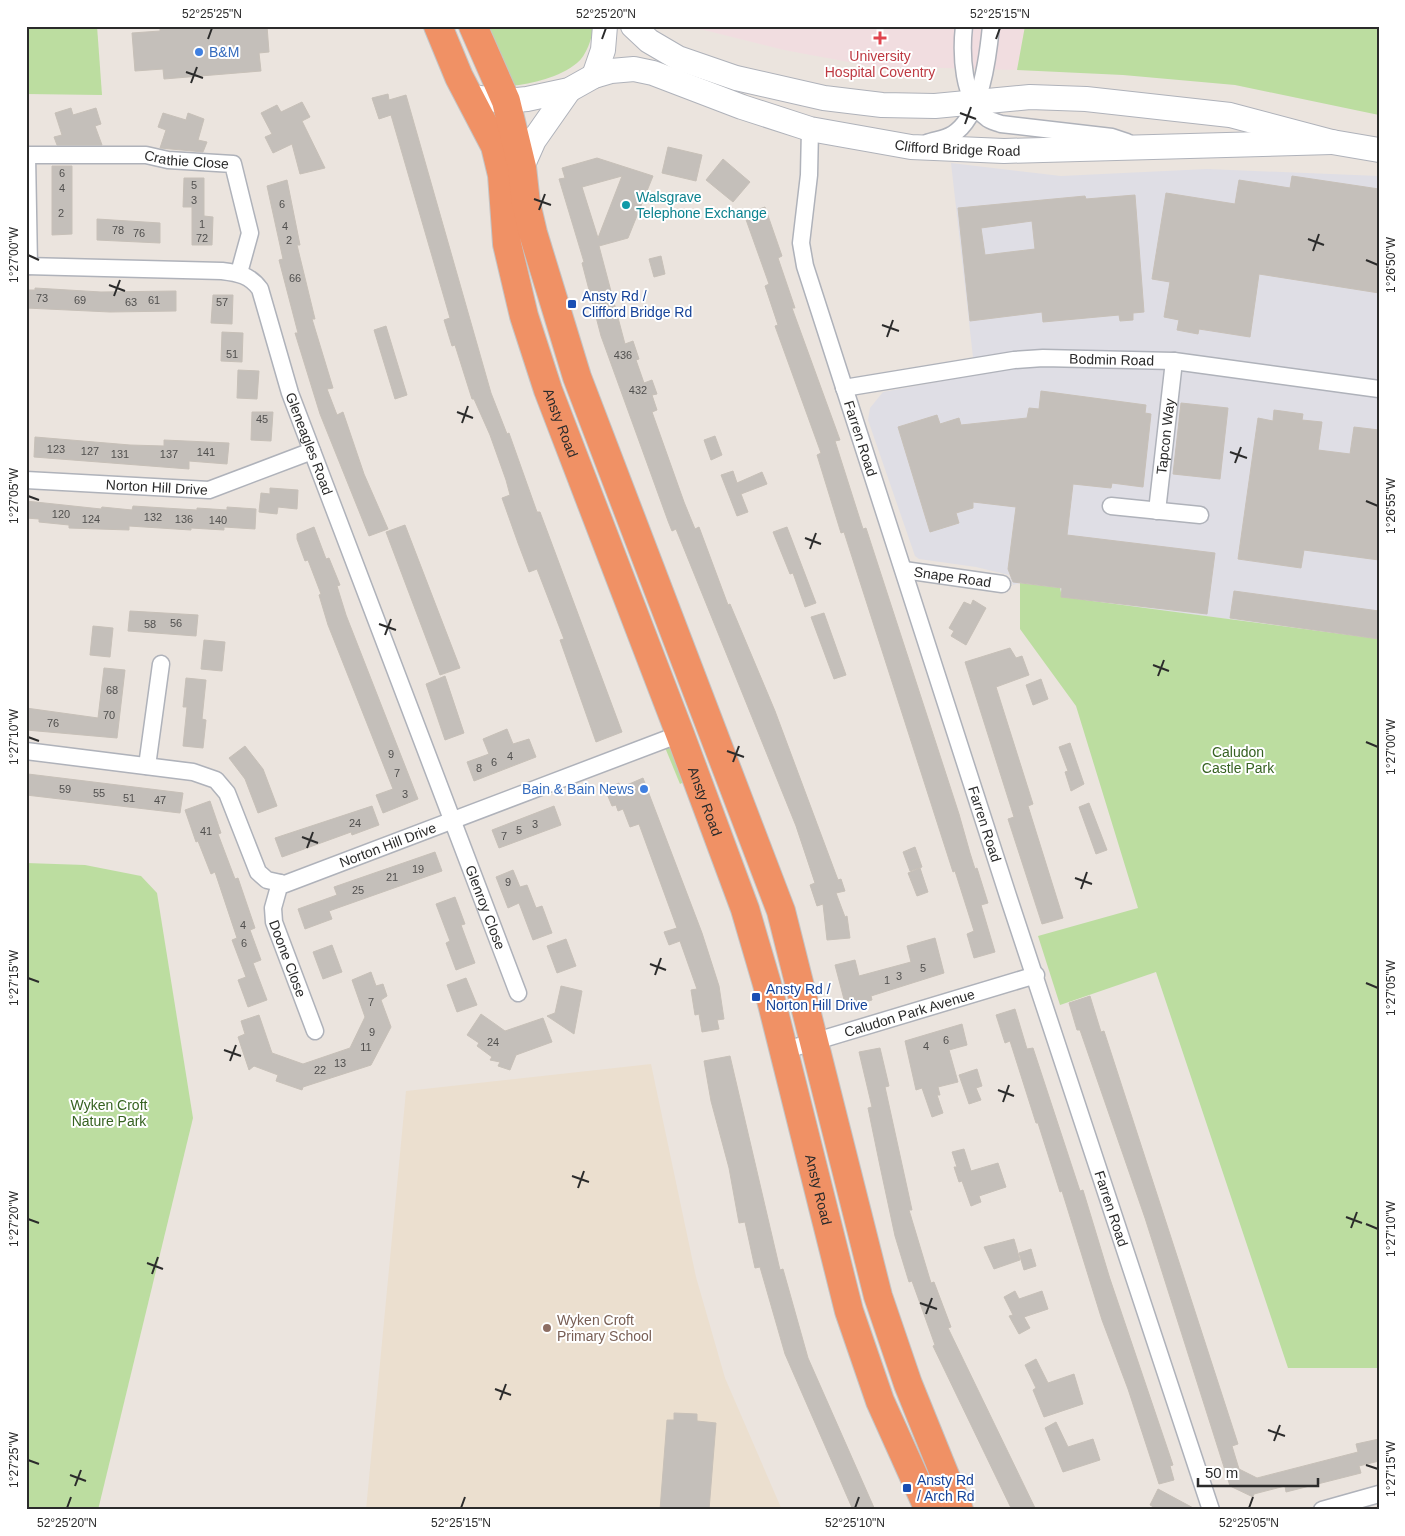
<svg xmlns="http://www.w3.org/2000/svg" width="1405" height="1536" font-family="Helvetica,sans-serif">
<rect width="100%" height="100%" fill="#ebe4de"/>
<polygon fill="#dfdee5" points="951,163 1061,176 1207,169 1379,176 1379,639 1061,597 1020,583 1013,585 1009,575 976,567 919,559 915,556 868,420 870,408 883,392 975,375"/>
<polygon fill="#ebdfcf" points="651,1064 696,1277 725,1378 782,1510 366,1510 406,1091"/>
<polygon fill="#f1dde0" points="688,26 1025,26 1017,70 870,66 784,50"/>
<g fill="#bcdda0">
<polygon points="26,26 97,26 102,95 26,94"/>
<path d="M485 26H594V28C591 39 587 55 577 63 560 77 532 84 511 86Z"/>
<polygon points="1025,26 1379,26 1379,115 1235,85 1123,75 1017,70"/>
<polygon points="1020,583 1060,588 1062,597 1379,639 1379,1368 1288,1368 1156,972 1060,1005 1038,936 1138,908 1076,706 1020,629"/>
<polygon points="664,745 672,748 688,780 680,784"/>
<polygon points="26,863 85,865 141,876 157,893 193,1118 98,1510 26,1510"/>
</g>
<g fill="#c4bfba" stroke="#c7c0b8" fill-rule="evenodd">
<polygon points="160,26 267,26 269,52 259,53 261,71 164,79 163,69 135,71 132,33 160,31"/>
<polygon points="388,94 389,100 406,95 491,393 507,434 509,433 537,512 540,512 622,732 596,742 560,640 564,639 537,569 529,572 518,543 502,498 510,495 506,480 490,435 474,399 472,399 455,345 452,346 444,320 450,318 391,115 379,119 372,98"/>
<polygon points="302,102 310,117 302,121 325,168 300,174 292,144 273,153 265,137 272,134 261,113 277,105 281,112"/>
<polygon points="71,108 73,115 96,108 101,124 95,126 102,145 57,145 54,137 62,135 55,113"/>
<polygon points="163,113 186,120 188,113 204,119 198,140 207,142 203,152 160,148 166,130 158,127"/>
<polygon points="668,147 702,155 696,181 662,173"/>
<path d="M597 158 653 176 628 238 599 246 625 344 633 341 639 359 636 360 644 383 652 380 657 394 652 395 657 410 652 412 684 502 695 529 699 527 728 605 730 604 775 711 838 880 841 879 845 891 836 893 845 917 847 916 850 938 827 940 823 904 817 906 810 885 815 883 796 826 676 529 672 531 668 521 601 336 582 263 584 262 559 179 565 178 562 168ZM622 176 598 238 582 187Z"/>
<polygon points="723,159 750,182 733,202 706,180"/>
<polygon points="52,166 72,166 72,234 52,235"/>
<polygon points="1292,176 1379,189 1379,293 1259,274 1250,337 1199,329 1198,334 1177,330 1179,320 1164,317 1170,282 1152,279 1166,193 1235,204 1239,180 1290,188"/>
<polygon points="184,178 204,178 204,216 213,217 212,245 192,245 192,207 183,207"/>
<polygon points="287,180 300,245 297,245 315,319 312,319 333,388 327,389 337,415 343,412 364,474 388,529 369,536 320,414 295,333 298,333 279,260 283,259 267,186"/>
<path d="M1135 195 1144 312 1133 313V320L1120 321 1119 315 1043 322 1042 312 970 321 958 208 1085 196 1086 199ZM1032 221 1035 249 985 255 981 228Z"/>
<polygon points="765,207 782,256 778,258 795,308 792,308 840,440 835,441 863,529 866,528 959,814 970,853 975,869 977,868 988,903 981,905 995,952 974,958 967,934 974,931 955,871 953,872 844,532 841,533 817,455 821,453 775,326 778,325 765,286 769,284 744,214"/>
<polygon points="97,219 160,223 160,243 97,240"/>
<polygon points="661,256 665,274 654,277 649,259"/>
<polygon points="35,288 101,292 176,291 176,311 110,312 26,308 26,290 35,290"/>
<polygon points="213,295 233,295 232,324 211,323"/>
<polygon points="386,326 407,395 395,399 374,330"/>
<polygon points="222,332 243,333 242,362 221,361"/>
<polygon points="238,370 259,371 257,399 237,398"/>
<polygon points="1041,391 1146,405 1145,413 1151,414 1143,487 1112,483 1111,488 1073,484 1067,535 1215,553 1207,614 1061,597 1062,588 1013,582 1008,569 1016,507 973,502 973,508 956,513 959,523 930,532 898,427 937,415 940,424 959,418 961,425 1027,418 1029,408 1039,409"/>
<polygon points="1181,403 1228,408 1220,479 1173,474"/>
<polygon points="1274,410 1303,414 1302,420 1322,422 1318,450 1350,454 1354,427 1379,430 1379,560 1304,550 1301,568 1238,559 1258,418 1273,421"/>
<polygon points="252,412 273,412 271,441 251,440"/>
<polygon points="715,436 722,455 711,460 704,440"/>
<polygon points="35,437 130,445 164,446 164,440 229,443 227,464 189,461 189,469 34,457"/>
<polygon points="733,471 737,483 762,472 767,484 741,494 748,512 737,516 721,475"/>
<polygon points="270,488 298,490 297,509 278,507 277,514 259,512 261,493 270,494"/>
<polygon points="26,501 101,509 102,507 132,510 133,506 197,510 197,508 227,510 227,507 256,509 255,529 224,527 224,530 191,528 191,530 129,526 129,530 69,528 69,525 39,522 39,519 26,518"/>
<polygon points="405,525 460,668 440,675 386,532"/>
<polygon points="314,527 326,559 329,558 340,585 337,586 346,615 418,799 383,813 376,795 393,789 328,625 319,595 321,594 308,560 305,561 297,539 297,534"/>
<polygon points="787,527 816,603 805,607 793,573 790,574 773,532"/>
<polygon points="1234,591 1379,611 1379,639 1230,618"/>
<polygon points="973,600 986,608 966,645 951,636 954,631 949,628 964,602 971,605"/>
<polygon points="130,611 198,615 196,636 128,631"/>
<polygon points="824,613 846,675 834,679 811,617"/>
<polygon points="93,626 113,628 110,657 90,655"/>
<polygon points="204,640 225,642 222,671 201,669"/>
<polygon points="1010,648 1016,658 1022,656 1029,675 996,687 1033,804 1028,806 1063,918 1042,924 1008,819 1014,817 965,662"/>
<polygon points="104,668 125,670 117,738 26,730 26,708 98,718"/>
<polygon points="445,676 464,733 445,740 426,684"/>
<polygon points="186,678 206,680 202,719 206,720 203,748 183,746 187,707 183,707"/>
<polygon points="1041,679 1048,699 1033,705 1026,685"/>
<polygon points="507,729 513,744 529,739 536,757 474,781 467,762 489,754 483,739"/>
<polygon points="1070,743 1084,784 1071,791 1065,772 1068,771 1059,747"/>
<polygon points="245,746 263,769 277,806 258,813 245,779 229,758"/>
<polygon points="28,774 183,793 180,813 26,795"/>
<polygon points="643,778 702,933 719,986 724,1019 717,1020 719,1029 702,1032 699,1014 695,1015 691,990 697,989 680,941 669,945 664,932 677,928 639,824 630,827 623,809 618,811 616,805 612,806 605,789 619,783 620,788"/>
<polygon points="210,801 221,833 218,834 235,879 238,878 255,928 250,930 261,960 253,963 267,1000 248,1007 238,980 246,977 232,940 237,938 215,872 211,874 198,841 196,842 185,810"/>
<polygon points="1089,803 1107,850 1096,854 1079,807"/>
<polygon points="372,806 379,825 352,835 351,832 282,857 275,838"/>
<polygon points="554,806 561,825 499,848 492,830"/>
<polygon points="915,847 922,867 910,871 903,852"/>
<polygon points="435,852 442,871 329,911 332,919 305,929 298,909 337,895 334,887"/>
<polygon points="920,868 928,892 917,896 908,873"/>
<polygon points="513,870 520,887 527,885 536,908 542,906 552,933 533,940 519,903 508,908 496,877"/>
<polygon points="455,897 465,924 461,925 475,963 456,970 446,943 450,941 436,904"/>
<polygon points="935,938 944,973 871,996 872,1000 846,1007 835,965 855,960 859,976 911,962 907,946"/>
<polygon points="566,939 576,966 557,973 547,946"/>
<polygon points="332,945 342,972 323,979 313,952"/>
<polygon points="371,972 376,986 383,984 387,996 381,1000 391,1027 371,1065 303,1087 302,1090 276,1081 278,1075 254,1066 249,1070 238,1037 245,1034 241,1021 259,1015 272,1053 303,1064 350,1048 365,1017 352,980"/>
<polygon points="466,978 477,1005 457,1012 447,985"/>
<polygon points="561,986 582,991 574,1034 547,1016 555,1013"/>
<polygon points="1090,996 1101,1032 1104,1031 1238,1444 1232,1446 1239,1469 1257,1478 1358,1452 1356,1444 1379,1439 1379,1461 1359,1466 1361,1473 1286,1492 1285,1486 1254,1494 1253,1497 1230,1486 1145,1218 1080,1030 1077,1030 1069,1003"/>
<polygon points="1015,1009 1027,1049 1033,1048 1080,1191 1083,1190 1110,1279 1173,1465 1170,1466 1174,1480 1159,1484 1128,1389 1102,1320 1062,1191 1060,1192 1038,1123 1036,1123 1010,1041 1005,1043 996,1015"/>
<polygon points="481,1014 505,1031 543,1018 552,1042 516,1055 510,1070 498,1066 500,1062 490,1060 492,1057 477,1046 479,1043 467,1035"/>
<polygon points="962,1024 967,1045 949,1050 958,1082 938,1087 940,1095 937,1095 943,1113 932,1117 922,1088 916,1090 905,1041"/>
<polygon points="880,1048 889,1086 885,1087 912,1210 909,1210 931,1283 934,1282 951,1327 948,1328 1036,1510 1012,1510 933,1346 935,1345 912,1281 909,1282 895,1236 880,1166 868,1108 872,1107 859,1052"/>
<polygon points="730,1056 780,1270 783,1269 808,1358 875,1510 853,1510 785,1354 760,1267 755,1268 745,1222 739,1223 729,1168 711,1101 704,1061"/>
<polygon points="977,1069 982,1086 976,1088 981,1100 969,1104 959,1075"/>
<polygon points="964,1149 971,1171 998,1163 1006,1187 979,1196 981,1202 971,1206 962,1181 959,1182 954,1167 957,1167 952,1152"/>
<polygon points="1014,1239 1020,1260 994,1269 984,1247"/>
<polygon points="1031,1249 1036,1266 1024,1270 1019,1253"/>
<polygon points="1015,1291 1019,1299 1042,1291 1048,1309 1024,1317 1030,1328 1019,1334 1009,1316 1013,1315 1004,1297"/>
<polygon points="1036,1359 1048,1383 1074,1374 1083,1404 1044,1417 1033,1390 1036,1388 1025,1365"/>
<polygon points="674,1413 697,1414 697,1421 716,1423 709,1510 660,1510 667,1420 674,1420"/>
<polygon points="1056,1422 1068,1447 1093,1439 1100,1460 1063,1472 1045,1428"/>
<polygon points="1158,1489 1197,1510 1159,1510 1150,1505"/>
</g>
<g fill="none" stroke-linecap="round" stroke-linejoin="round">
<defs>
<g id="street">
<path d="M964 26C961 53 962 100 987 118 990 121 996 122 1001 124L1112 137 1127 142"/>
<path id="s1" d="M810 129 809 175 801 243 805 266 1009 899 1211 1510"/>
<path d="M927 143C935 140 946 139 953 134 981 117 988 57 991 26"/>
<path id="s2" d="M26 266 222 271C238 273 250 275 260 289L290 393 518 993"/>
<path id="s3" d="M29 266 27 155H146L168 160 233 164 250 233 239 273"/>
<path id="s4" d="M844 388 1014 360 1043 358 1174 361 1379 389"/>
<path id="s5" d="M26 480 209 490 312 451"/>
<polyline points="1111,506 1200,515"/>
<path id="s6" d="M1157 511 1174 361"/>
<path id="s7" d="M904 570 1002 584"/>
<path id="s8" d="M26 751 193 772 216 780 227 793 258 872 267 880 285 884 680 734"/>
<polyline points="147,766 161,664"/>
<path id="s9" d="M280 883 273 908 274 922 315 1031"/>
<path id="s10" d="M783 1051 1036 975"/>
<polyline points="1322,1510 1379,1494"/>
</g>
<g id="secondary">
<polyline points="633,26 649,41 678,58 736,78 824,98 882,105 935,106 1030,97 1086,99 1230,115 1332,142 1379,150"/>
<polyline points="594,76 603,50 605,26"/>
<path id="s11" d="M471 97 506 101 527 99 569 90 594 76 611 71 634 69 653 73 742 107 810 129 911 147 1004 151 1332 142"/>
<polyline points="522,167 534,140 569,90"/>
</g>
<g id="highway">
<path id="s12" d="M438 26 459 77 495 146 502 175 507 244 524 316 548 390 680 734 745 909 767 984 849 1311 880 1401 929 1510"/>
<polyline points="473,26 506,101 522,167 526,203 533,233 577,377 781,911 878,1296 908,1384 959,1510"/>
</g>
</defs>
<use href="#street" stroke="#afb2ba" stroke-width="19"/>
<use href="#secondary" stroke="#afb2ba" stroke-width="26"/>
<use href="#highway" stroke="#c4c4c4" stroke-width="30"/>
<use href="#street" stroke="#fff" stroke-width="16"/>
<use href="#secondary" stroke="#fff" stroke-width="24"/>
<use href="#highway" stroke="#f09165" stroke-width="28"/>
</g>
<path fill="none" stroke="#2b2b2b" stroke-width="2" d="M208 39 212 28M602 39 606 28M996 39 1000 28M186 72 203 78M191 83 197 67M960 113 976 119M965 124 971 107M534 199 551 205M539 210 545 194M1308 239 1324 245M1313 251 1319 234M28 255 39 260M1366 260 1378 265M109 285 125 291M114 296 120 280M882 325 899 331M887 337 893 320M457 412 473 418M462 423 468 406M1230 452 1247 458M1235 463 1241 447M28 496 39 500M1366 501 1378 506M805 538 821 544M810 549 816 533M379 624 396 630M385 635 391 619M1153 665 1169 671M1158 676 1164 660M28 737 39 741M1366 742 1378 747M727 751 744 757M733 762 739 746M302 837 318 843M307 848 313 832M1075 878 1092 884M1081 889 1087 872M650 964 666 970M655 975 661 958M28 978 39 982M1366 983 1378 988M224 1050 241 1056M230 1061 236 1045M998 1090 1014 1096M1003 1102 1009 1085M572 1176 589 1182M578 1188 584 1171M1346 1217 1362 1223M28 1219 39 1223M1366 1224 1378 1229M1351 1228 1357 1212M147 1263 163 1269M152 1274 158 1257M920 1303 937 1309M926 1314 932 1298M495 1389 511 1395M500 1400 506 1384M1268 1430 1285 1436M1274 1441 1280 1425M28 1460 39 1464M1366 1465 1378 1469M70 1475 86 1481M75 1486 81 1470M67 1508 71 1497M461 1508 465 1497M855 1508 859 1497M1249 1508 1253 1497"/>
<path fill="#e0444e" stroke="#fff" stroke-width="2" d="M877.5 30.5h5v5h5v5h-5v5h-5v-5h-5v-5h5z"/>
<g fill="#3f7fe0" stroke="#fff" stroke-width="2">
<circle cx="199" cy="52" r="5"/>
<circle cx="644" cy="789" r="5"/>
</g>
<circle fill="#0f9aa8" stroke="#fff" stroke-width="2" cx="626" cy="205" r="5"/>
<g fill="#1a4fb4" stroke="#fff" stroke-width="2">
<rect x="567" y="299" width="10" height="10" rx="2.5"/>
<rect x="751" y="992" width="10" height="10" rx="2.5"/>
<rect x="902" y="1483" width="10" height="10" rx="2.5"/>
</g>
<circle fill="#8d6e63" stroke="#fff" stroke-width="2" cx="547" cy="1328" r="5"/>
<g text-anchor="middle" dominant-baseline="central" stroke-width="4" stroke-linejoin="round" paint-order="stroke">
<g font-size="11" fill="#51504f">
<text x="62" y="173">6</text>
<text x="194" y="185">5</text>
<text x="62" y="188">4</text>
<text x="194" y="200">3</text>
<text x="282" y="204">6</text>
<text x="61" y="213">2</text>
<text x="202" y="224">1</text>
<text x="285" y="226">4</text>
<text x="118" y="230">78</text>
<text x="139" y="233">76</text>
<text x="202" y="238">72</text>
<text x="289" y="240">2</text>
<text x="295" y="278">66</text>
<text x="42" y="298">73</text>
<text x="80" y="300">69</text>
<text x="154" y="300">61</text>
<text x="131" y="302">63</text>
<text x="222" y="302">57</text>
<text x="232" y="354">51</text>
<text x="623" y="355">436</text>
<text x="638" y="390">432</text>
<text x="262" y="419">45</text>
<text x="56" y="449">123</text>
<text x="90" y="451">127</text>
<text x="206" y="452">141</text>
<text x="120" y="454">131</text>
<text x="169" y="454">137</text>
<text x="61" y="514">120</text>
<text x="153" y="517">132</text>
<text x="91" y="519">124</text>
<text x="184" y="519">136</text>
<text x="218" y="520">140</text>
<text x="176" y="623">56</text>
<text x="150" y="624">58</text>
<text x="112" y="690">68</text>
<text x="109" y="715">70</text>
<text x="53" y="723">76</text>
<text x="391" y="754">9</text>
<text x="510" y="756">4</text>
<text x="494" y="762">6</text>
<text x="479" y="768">8</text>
<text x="397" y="773">7</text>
<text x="65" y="789">59</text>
<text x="99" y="793">55</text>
<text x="405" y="794">3</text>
<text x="129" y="798">51</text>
<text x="160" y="800">47</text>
<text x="355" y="823">24</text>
<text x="535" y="824">3</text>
<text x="519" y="830">5</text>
<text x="206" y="831">41</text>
<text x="504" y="836">7</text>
<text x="418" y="869">19</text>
<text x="392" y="877">21</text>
<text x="508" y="882">9</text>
<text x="358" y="890">25</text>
<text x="243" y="925">4</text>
<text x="244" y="943">6</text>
<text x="923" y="968">5</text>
<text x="899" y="976">3</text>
<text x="887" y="980">1</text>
<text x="371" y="1002">7</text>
<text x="372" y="1032">9</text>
<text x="946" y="1040">6</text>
<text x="493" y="1042">24</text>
<text x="926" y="1046">4</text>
<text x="366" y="1047">11</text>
<text x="340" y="1063">13</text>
<text x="320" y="1070">22</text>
</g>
<g font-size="14" fill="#366cbe" stroke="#fff" text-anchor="start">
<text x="209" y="52">B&amp;M</text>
<text x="634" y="789" text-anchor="end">Bain &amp; Bain News</text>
</g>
<g font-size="14" fill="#be3a42" stroke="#fff">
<text x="880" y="56">University<tspan x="880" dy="16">Hospital Coventry</tspan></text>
</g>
<g font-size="14" fill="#2b2b2b" stroke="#fff">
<text stroke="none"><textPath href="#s11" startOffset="504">Clifford Bridge Road</textPath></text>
<text stroke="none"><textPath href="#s3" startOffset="271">Crathie Close</textPath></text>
<text stroke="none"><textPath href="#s4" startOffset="270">Bodmin Road</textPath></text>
<text stroke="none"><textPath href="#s12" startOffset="419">Ansty Road</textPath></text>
<text stroke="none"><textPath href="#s6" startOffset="75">Tapcon Way</textPath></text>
<text stroke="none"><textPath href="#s1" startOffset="319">Farren Road</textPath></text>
<text stroke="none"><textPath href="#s2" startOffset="402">Gleneagles Road</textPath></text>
<text stroke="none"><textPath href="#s5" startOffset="131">Norton Hill Drive</textPath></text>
<text stroke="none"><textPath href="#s7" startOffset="49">Snape Road</textPath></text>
<text stroke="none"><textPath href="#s12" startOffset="824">Ansty Road</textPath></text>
<text stroke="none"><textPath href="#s1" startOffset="724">Farren Road</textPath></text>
<text stroke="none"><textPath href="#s8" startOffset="435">Norton Hill Drive</textPath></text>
<text stroke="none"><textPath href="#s2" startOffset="898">Glenroy Close</textPath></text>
<text stroke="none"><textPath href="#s9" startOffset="79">Doone Close</textPath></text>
<text stroke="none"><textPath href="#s10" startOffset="132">Caludon Park Avenue</textPath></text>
<text stroke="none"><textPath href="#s12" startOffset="1229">Ansty Road</textPath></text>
<text stroke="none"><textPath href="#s1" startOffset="1129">Farren Road</textPath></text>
</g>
<g font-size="14" fill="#0d838f" stroke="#fff" text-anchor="start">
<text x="636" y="197">Walsgrave<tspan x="636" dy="16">Telephone Exchange</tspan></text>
</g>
<g font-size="14" fill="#164399" stroke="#fff" text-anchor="start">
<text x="582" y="296">Ansty Rd /<tspan x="582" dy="16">Clifford Bridge Rd</tspan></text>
<text x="766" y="989">Ansty Rd /<tspan x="766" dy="16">Norton Hill Drive</tspan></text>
<text x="917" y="1480">Ansty Rd<tspan x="917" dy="16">/ Arch Rd</tspan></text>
</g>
<g font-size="14" fill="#366221" stroke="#fff">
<text x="1238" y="752">Caludon<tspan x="1238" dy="16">Castle Park</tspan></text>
<text x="109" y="1105">Wyken Croft<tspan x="109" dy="16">Nature Park</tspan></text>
</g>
<g font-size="14" fill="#785e54" stroke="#fff" text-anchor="start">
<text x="557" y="1320">Wyken Croft<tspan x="557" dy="16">Primary School</tspan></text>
</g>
</g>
<rect width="1405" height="1536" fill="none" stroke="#ffffff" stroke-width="55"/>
<path d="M1198 1478v8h120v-8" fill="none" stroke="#2b2b2b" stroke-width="2.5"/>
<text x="1205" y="1478" font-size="15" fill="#2b2b2b" stroke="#ffffff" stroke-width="4" paint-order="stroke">50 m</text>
<rect x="28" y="28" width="1350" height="1480" fill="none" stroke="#2b2b2b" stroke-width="2"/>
<g font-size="12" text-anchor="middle" fill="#2b2b2b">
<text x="212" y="18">52°25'25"N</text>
<text x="606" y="18">52°25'20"N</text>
<text x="1000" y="18">52°25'15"N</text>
<text transform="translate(14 255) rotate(-90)" y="4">1°27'00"W</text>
<text transform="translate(1391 265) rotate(-90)" y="4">1°26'50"W</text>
<text transform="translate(14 496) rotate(-90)" y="4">1°27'05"W</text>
<text transform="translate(1391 506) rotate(-90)" y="4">1°26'55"W</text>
<text transform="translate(14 737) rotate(-90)" y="4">1°27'10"W</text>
<text transform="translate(1391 747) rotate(-90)" y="4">1°27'00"W</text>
<text transform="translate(14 978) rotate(-90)" y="4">1°27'15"W</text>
<text transform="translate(1391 988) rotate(-90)" y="4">1°27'05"W</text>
<text transform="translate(14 1219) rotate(-90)" y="4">1°27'20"W</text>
<text transform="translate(1391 1229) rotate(-90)" y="4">1°27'10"W</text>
<text transform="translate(14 1460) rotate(-90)" y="4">1°27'25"W</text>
<text transform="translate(1391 1469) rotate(-90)" y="4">1°27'15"W</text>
<text x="67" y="1527">52°25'20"N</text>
<text x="461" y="1527">52°25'15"N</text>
<text x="855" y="1527">52°25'10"N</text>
<text x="1249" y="1527">52°25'05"N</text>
</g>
</svg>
